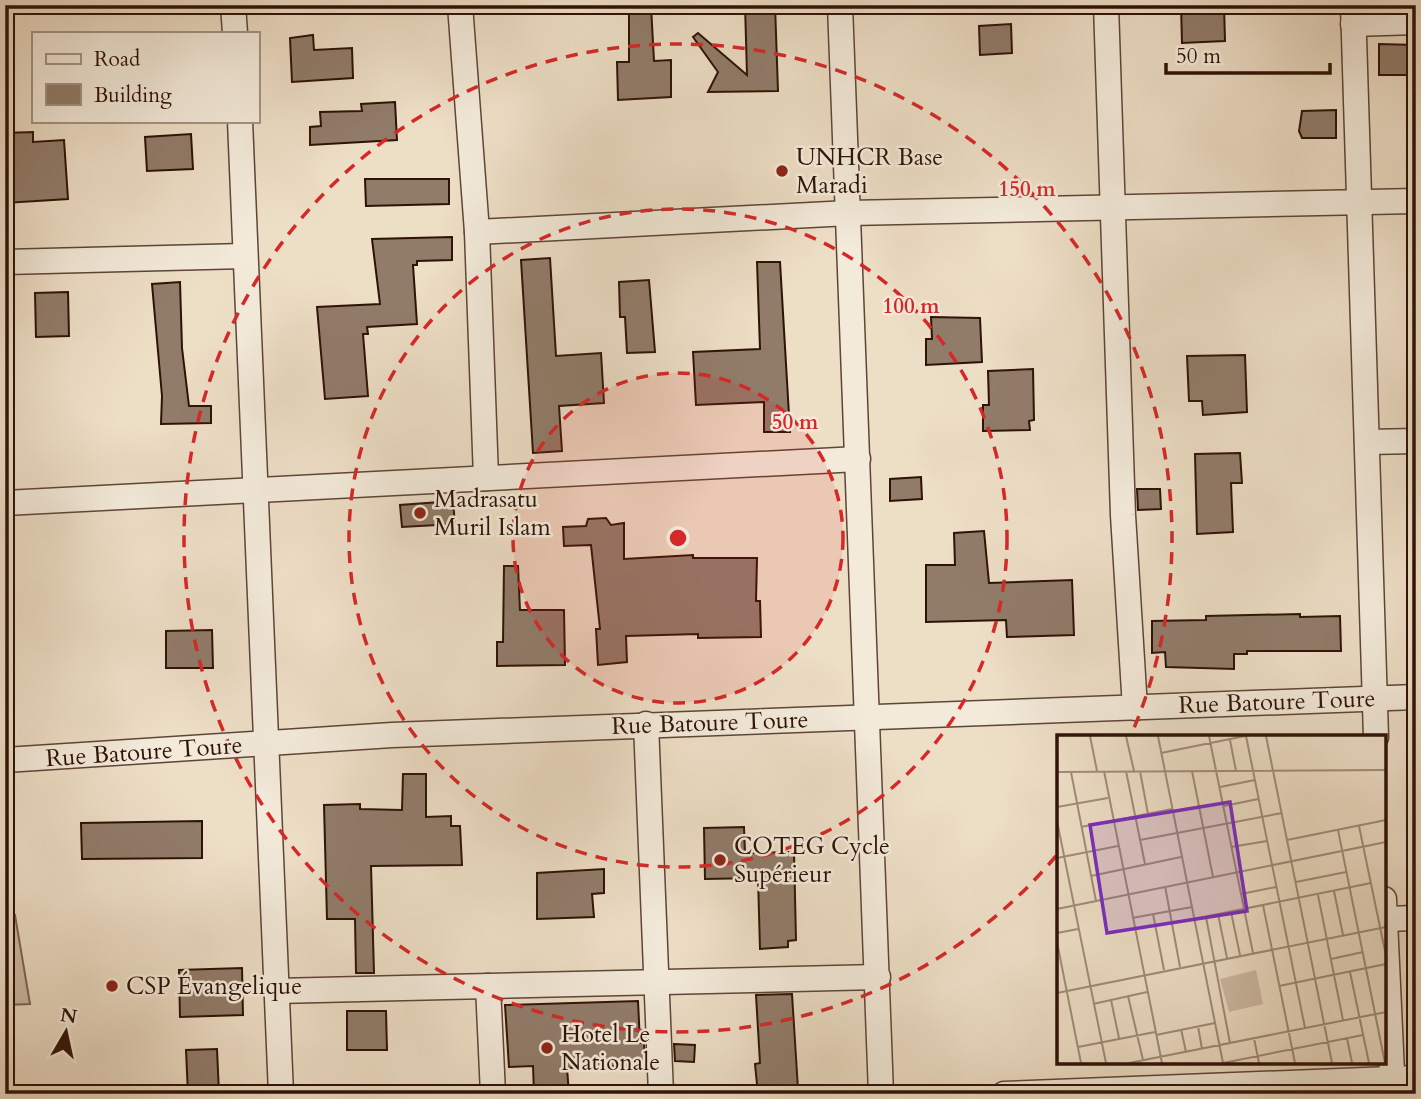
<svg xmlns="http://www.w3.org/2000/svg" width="1421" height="1099" font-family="Cardo,serif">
<rect width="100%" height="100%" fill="#eddec6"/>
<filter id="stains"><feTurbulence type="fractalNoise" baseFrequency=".00286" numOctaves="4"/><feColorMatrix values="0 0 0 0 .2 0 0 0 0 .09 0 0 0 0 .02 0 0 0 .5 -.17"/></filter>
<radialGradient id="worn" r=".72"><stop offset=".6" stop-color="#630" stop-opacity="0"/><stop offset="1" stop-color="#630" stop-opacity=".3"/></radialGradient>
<polygon fill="#cdbba6" stroke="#7e6656" stroke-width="2" points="5,915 15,915 30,1004 5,1005"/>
<g fill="#917c6a" stroke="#2e1207" stroke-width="2">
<polygon points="745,5 775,5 778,91 708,92 718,72 693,37 698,33 747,75"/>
<polygon points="1181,5 1224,5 1225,41 1182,43"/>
<polygon points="651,6 654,61 671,60 671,97 618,100 617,62 629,62 629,7"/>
<polygon points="1011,24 1012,53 980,55 979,26"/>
<polygon points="313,35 314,50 352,48 353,78 292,82 290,38"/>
<polygon points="1379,44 1416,45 1416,75 1379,75"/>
<polygon points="395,102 397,140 310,145 310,127 321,126 320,112 362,111 361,104"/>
<polygon points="1336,110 1336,138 1302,138 1299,131 1302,111"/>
<polygon points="33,132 33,142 64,140 68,199 5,203 5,133"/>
<polygon points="191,134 193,169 147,171 145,137"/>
<polygon points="365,179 449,179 449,204 366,206"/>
<polygon points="452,237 452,260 417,261 417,265 413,265 417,324 367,327 368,334 363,334 368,396 325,399 317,307 380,304 372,239"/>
<polygon points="550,258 556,356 601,353 604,403 559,406 562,451 533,453 521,260"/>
<polygon points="757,262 780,262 790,432 764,432 764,402 696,405 693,352 760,349"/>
<polygon points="649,280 655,352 627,353 625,317 620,317 619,282"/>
<polygon points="180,282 182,348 189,406 211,406 211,423 161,424 162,396 152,284"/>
<polygon points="68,292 69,336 36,337 35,293"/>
<polygon points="931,317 980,318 982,362 926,365 926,339 932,339"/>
<polygon points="1245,355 1247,412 1203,415 1202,401 1189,401 1187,356"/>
<polygon points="1033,369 1034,420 1029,421 1030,430 983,431 983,405 989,405 988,371"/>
<polygon points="1240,453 1242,483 1231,483 1233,532 1197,534 1195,454"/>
<polygon points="921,477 922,499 890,501 890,479"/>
<polygon points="1137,489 1160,489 1161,509 1138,510"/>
<polygon points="453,501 455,524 402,527 400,505"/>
<polygon points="606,518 611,525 624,523 624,559 693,555 693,558 757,558 756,601 760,601 761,637 698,638 698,634 626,636 627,662 598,665 596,629 600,629 591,545 564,546 563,527 586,526 588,519"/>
<polygon points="984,531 989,583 1072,580 1074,635 1007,637 1006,620 926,622 926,565 955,565 954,533"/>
<polygon points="504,566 518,566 520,610 564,610 565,665 497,666 497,642 503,642"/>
<polygon points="1300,614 1300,617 1340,616 1341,651 1247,651 1247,654 1234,654 1234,669 1166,667 1165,652 1152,653 1152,621 1206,620 1206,616"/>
<polygon points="212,630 213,668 166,668 166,631"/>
<polygon points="403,774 426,774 426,817 451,816 451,826 460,826 462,865 371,866 374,973 356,973 355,919 327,919 324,805 360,804 360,809 402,810"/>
<polygon points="202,821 202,858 82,859 81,823"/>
<polygon points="744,827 745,853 794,852 796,940 788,941 788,947 760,949 758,878 705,879 704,828"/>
<polygon points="604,869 604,893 592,894 594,917 537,919 537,873"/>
<polygon points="242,968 243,1015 180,1017 179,970"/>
<polygon points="792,994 798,1089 787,1090 788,1094 758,1094 755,1064 760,1063 756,995"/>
<polygon points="638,1001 640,1043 644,1043 645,1060 641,1060 641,1065 567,1068 569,1094 534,1094 533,1066 509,1067 505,1005"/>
<polygon points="347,1011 386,1011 387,1050 347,1050"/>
<polygon points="674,1044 695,1045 694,1062 675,1061"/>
<polygon points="217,1049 219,1094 188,1094 186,1050"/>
</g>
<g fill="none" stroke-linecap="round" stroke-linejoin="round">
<defs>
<g id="minor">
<polyline points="233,5 235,33"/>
<polyline points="460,5 477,232 486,478"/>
<polyline points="840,5 881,1094"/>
<polyline points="1106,5 1123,515 1135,708"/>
<polyline points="1353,5 1376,737"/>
<polyline points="1353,24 1416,22"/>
<polyline points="240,121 281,1094"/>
<polyline points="477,232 849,213 1416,201"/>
<polyline points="5,262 245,256"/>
<polyline points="1367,442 1416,441"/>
<polyline points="5,503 858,459"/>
<polyline points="646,724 661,1094"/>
<polyline points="5,760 392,735 1416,697"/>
<polyline points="1384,899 1393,1094"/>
<polyline points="1385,919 1416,918"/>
<polyline points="488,986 493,1094"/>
<polyline points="276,991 878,977"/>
<polyline points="1004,1094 1416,1078"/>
</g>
</defs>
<use href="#minor" stroke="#5e4537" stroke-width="27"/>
<use href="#minor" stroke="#f3eada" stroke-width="24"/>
</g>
<circle cx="678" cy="538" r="165" fill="#d62828" fill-opacity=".12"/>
<g fill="none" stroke="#d62828" stroke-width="3.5" stroke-dasharray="12 9">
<circle cx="678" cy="538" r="165"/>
<circle cx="678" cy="538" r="329"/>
<path d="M1056 856A494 494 0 1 1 1131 735"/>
</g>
<g fill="#8f2418" stroke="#f3eada" stroke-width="2.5">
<circle cx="782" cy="171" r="7"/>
<circle cx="420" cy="513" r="7"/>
<circle cx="720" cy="860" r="7"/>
<circle cx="112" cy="986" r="7"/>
<circle cx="547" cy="1048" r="7"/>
</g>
<g text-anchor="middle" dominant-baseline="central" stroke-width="5" stroke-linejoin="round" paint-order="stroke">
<g font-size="24" fill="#2e1207" stroke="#f3eada" text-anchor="start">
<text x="796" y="157">UNHCR Base<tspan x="796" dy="28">Maradi</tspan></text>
<text x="434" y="499">Madrasatu<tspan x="434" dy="28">Muril Islam</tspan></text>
<text x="734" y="846">COTEG Cycle<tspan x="734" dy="28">Supérieur</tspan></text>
<text x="126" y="986">CSP Évangelique</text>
<text x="561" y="1034">Hotel Le<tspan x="561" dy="28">Nationale</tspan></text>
</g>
<g font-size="24" fill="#2e1207" stroke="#f3eada">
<text transform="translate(1277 702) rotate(-2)">Rue Batoure Toure</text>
<text transform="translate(710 723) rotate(-2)">Rue Batoure Toure</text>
<text transform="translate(144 752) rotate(-4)">Rue Batoure Toure</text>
</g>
</g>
<g transform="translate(1057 735)">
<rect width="329" height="329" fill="#eddec6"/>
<path d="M199 235 206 269 172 277 163 244Z" fill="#cdbba6"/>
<path fill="none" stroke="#a18c7a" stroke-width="2" d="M33 1 40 36M69 1 77 36M101 1 166 328M152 1 196 218M189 1 248 293M209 1 275 328M173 5 179 36M104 18 188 1M47 36 105 328M69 36 88 129M83 36 91 79M135 36 156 142M0 37 329 35M14 37 39 166M163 52 198 45M167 71 201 64M0 72 51 63M0 86 49 328M302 91 329 221M24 92 115 74M281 95 328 328M83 105 225 78M230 105 329 85M174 112 210 106M0 123 61 111M34 141 124 122M239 147 289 137M108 151 123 232M277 156 286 200M184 159 219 152M261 160 286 285M206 170 238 328M0 174 329 107M174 177 183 220M96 179 107 235M161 179 170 223M149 182 173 308M75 183 135 172M137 184 314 148M0 198 21 194M0 207 24 328M274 224 306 217M293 237 312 328M222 251 329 229M0 258 329 192M71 261 86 325M54 265 62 303M36 269 90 257M141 291 145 314M124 294 129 317M99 300 158 288M197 303 202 328M290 303 295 328M21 312 98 297M72 328 329 277M166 328 306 300"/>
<path fill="#7b2cbf" fill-opacity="0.15" stroke="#7b2cbf" stroke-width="3.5" d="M173 67 190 176 50 198 33 90Z"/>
<rect width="329" height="329" fill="none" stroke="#2e1207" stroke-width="3.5"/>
</g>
<circle cx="678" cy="538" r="10" fill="#d62828" stroke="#f3eada" stroke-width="3.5"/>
<g font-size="21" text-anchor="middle" font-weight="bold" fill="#d62828" stroke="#f3eada" stroke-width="5" stroke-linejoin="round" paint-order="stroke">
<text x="1027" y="196">150 m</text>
<text x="911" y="313">100 m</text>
<text x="795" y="429">50 m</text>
</g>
<rect width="1421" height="1099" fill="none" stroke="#eddec6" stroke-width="28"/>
<rect x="7" y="7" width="1407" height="1085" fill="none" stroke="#2e1207" stroke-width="3.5"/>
<rect x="14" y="14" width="1393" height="1071" fill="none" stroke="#2e1207" stroke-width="2"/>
<rect x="32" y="32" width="228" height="91" fill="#f3eada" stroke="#a49486" stroke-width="2"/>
<rect x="46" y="54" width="35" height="10" fill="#f3eada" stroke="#a49486" stroke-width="2"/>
<text x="94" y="66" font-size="21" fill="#2e1207">Road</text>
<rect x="46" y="84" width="35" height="21" fill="#917c6a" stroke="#a49486" stroke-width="2"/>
<text x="94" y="102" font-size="21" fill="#2e1207">Building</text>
<g transform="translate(66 1032) rotate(9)" stroke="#f3eada" stroke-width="5" paint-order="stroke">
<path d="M0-5L12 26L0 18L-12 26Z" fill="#2e1207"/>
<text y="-10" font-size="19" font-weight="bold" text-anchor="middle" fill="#2e1207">N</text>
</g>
<path d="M1166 63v10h164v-10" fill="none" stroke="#2e1207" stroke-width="3.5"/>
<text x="1176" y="63" font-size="21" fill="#2e1207" stroke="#f3eada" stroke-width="5" paint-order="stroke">50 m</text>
<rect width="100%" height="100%" filter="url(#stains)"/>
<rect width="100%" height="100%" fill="url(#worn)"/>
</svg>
